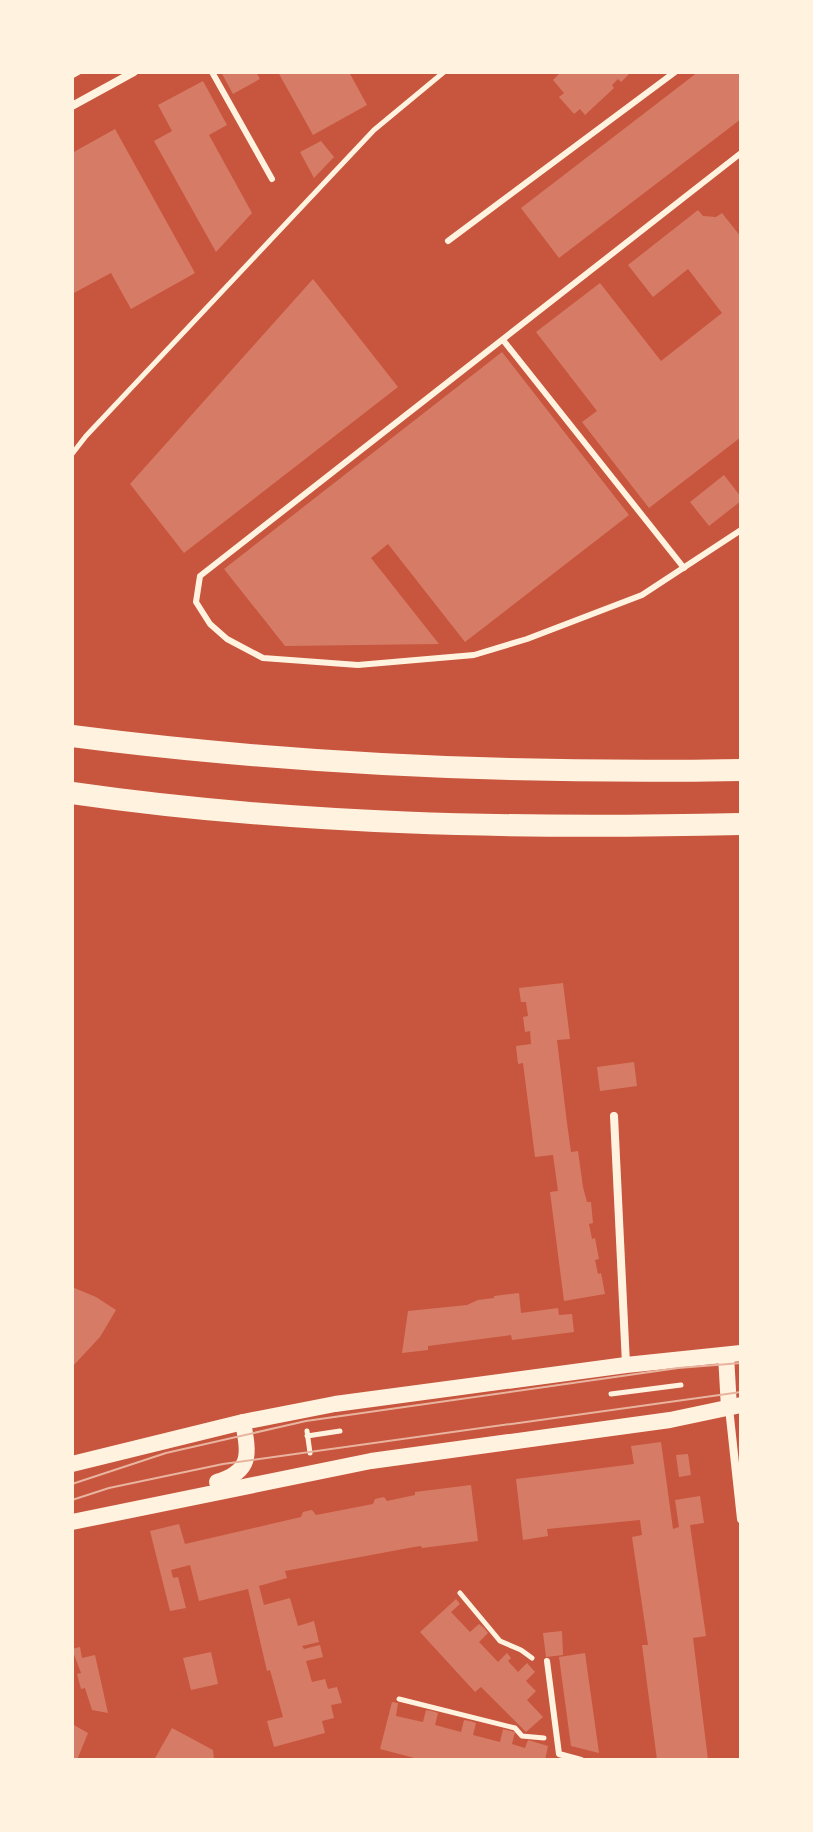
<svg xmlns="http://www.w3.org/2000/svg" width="813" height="1832" font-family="'Crimson Pro',serif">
<rect width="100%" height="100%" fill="#c8553d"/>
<g fill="#d67c66">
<polygon points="221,72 256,72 260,79 233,94"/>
<polygon points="278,72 349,72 367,105 313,135"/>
<polygon points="561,72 631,72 621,82 618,79 612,85 614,88 585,115 580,109 574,114 559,97 564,93 553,80"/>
<polygon points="698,72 741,72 741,119 559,258 521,208"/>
<polygon points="203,81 227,125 209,135 252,213 216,252 154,141 172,131 158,105"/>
<polygon points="115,129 195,273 131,309 111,273 72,294 72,153"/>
<polygon points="321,141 334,157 314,178 300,152"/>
<polygon points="698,210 703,216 716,217 722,213 741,237 741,437 649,508 582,422 597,411 536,332 600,283 661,361 722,313 688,269 653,297 628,265"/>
<polygon points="313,279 398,387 184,553 130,484"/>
<polygon points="502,352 629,515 465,642 388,544 371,558 439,644 285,646 224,569"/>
<polygon points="724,475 741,497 741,501 709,526 690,502"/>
<polygon points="563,983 570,1039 557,1040 567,1123 571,1152 578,1151 583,1187 587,1202 591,1202 593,1223 589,1224 592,1239 595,1238 599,1259 595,1260 598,1274 601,1273 605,1294 564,1301 550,1192 558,1191 553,1155 535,1157 523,1063 518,1064 516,1046 531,1044 530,1031 525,1032 523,1017 528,1016 526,1002 521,1002 519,988"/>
<polygon points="634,1062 637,1086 600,1091 597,1067"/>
<polygon points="72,1287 96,1297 116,1310 100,1337 72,1367"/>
<polygon points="519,1293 521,1313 558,1308 559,1315 572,1314 574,1332 512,1340 511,1335 428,1346 428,1350 402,1353 408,1311 467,1305 478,1300 494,1298 494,1296"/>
<polygon points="661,1442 673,1529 679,1527 675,1500 700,1496 704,1523 690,1525 706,1636 693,1638 708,1760 657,1760 642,1645 648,1645 632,1537 642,1535 640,1520 547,1529 548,1536 523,1540 516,1479 634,1464 631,1446"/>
<polygon points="688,1454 691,1475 679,1477 676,1455"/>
<polygon points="471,1485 478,1541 422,1548 421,1546 414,1547 285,1571 287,1578 259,1586 264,1605 290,1598 298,1626 314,1621 319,1642 302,1646 304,1649 320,1645 323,1657 306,1661 312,1682 325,1679 328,1689 337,1687 342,1703 331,1705 334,1718 322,1721 325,1733 274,1747 267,1721 283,1717 270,1670 267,1671 248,1589 199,1601 190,1565 171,1570 173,1578 178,1577 186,1608 170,1611 150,1531 179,1524 185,1544 301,1517 303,1512 307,1511 312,1510 316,1515 373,1504 375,1499 384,1497 387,1501 415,1495 415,1492"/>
<polygon points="456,1599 460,1604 451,1612 470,1632 479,1624 484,1628 488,1633 479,1642 498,1662 507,1653 511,1658 508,1661 518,1672 527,1663 535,1672 526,1681 536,1691 527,1700 543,1717 526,1732 481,1687 475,1692 420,1632"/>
<polygon points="562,1631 563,1655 546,1657 543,1633"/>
<polygon points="80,1647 82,1658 95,1655 108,1713 92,1710 85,1688 81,1689 77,1674 81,1673 72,1649"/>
<polygon points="211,1652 218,1684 191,1690 183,1658"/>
<polygon points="585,1653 599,1753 571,1746 559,1657"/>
<polygon points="392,1702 398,1703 396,1716 423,1722 426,1710 432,1711 438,1713 435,1725 461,1732 464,1720 470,1721 476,1723 473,1735 500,1742 503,1729 515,1732 512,1744 525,1748 528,1740 548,1746 545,1760 422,1760 380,1749"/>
<polygon points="72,1724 88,1733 77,1760 72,1760"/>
<polygon points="172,1728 213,1750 214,1760 154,1760"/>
</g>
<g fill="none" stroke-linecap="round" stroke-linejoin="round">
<g stroke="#fff3e0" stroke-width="5">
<polyline points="72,76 79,72"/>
<polyline points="72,454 86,436 374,130 444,72"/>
<polyline points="611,1394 681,1385"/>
<polyline points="307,1431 310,1453"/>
<polyline points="307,1436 340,1431"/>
<polyline points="460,1593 500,1641 521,1650 532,1658"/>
<polyline points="399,1699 515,1728 522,1736 544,1738"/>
</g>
<g stroke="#fff3e0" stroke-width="6">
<polyline points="212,72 272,179"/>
<polyline points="741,153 200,576 196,602 210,624 227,639 263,658 358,665 474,655 527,639 642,595 741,530"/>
<polyline points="448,241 675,72"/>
<polyline points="503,340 684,568"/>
<polyline points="547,1661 559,1754 581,1760"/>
</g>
<g stroke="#fff3e0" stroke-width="8">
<polyline points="72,106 134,72"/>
<polyline points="614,1116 626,1364"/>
<polyline points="729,1408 741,1519"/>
</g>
<g stroke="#fff3e0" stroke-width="16">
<polyline points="726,1355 729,1408"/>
<polyline points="72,1464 243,1422 335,1404 626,1365 741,1353"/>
<path d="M217 1482C252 1471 249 1455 243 1422"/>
<polyline points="72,1522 371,1461 670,1420 741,1405"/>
</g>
<g stroke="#fff3e0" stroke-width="22">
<path d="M72 736C296 765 515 774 741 770"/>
<path d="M72 793C294 825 517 829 741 824"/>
</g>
<g stroke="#e9b49f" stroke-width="2">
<polyline points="72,1484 166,1453 306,1421 678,1368 741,1363"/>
<polyline points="72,1500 109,1488 223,1464 741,1392"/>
</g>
</g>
<rect width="813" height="1832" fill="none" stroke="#fff3e0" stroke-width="148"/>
</svg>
